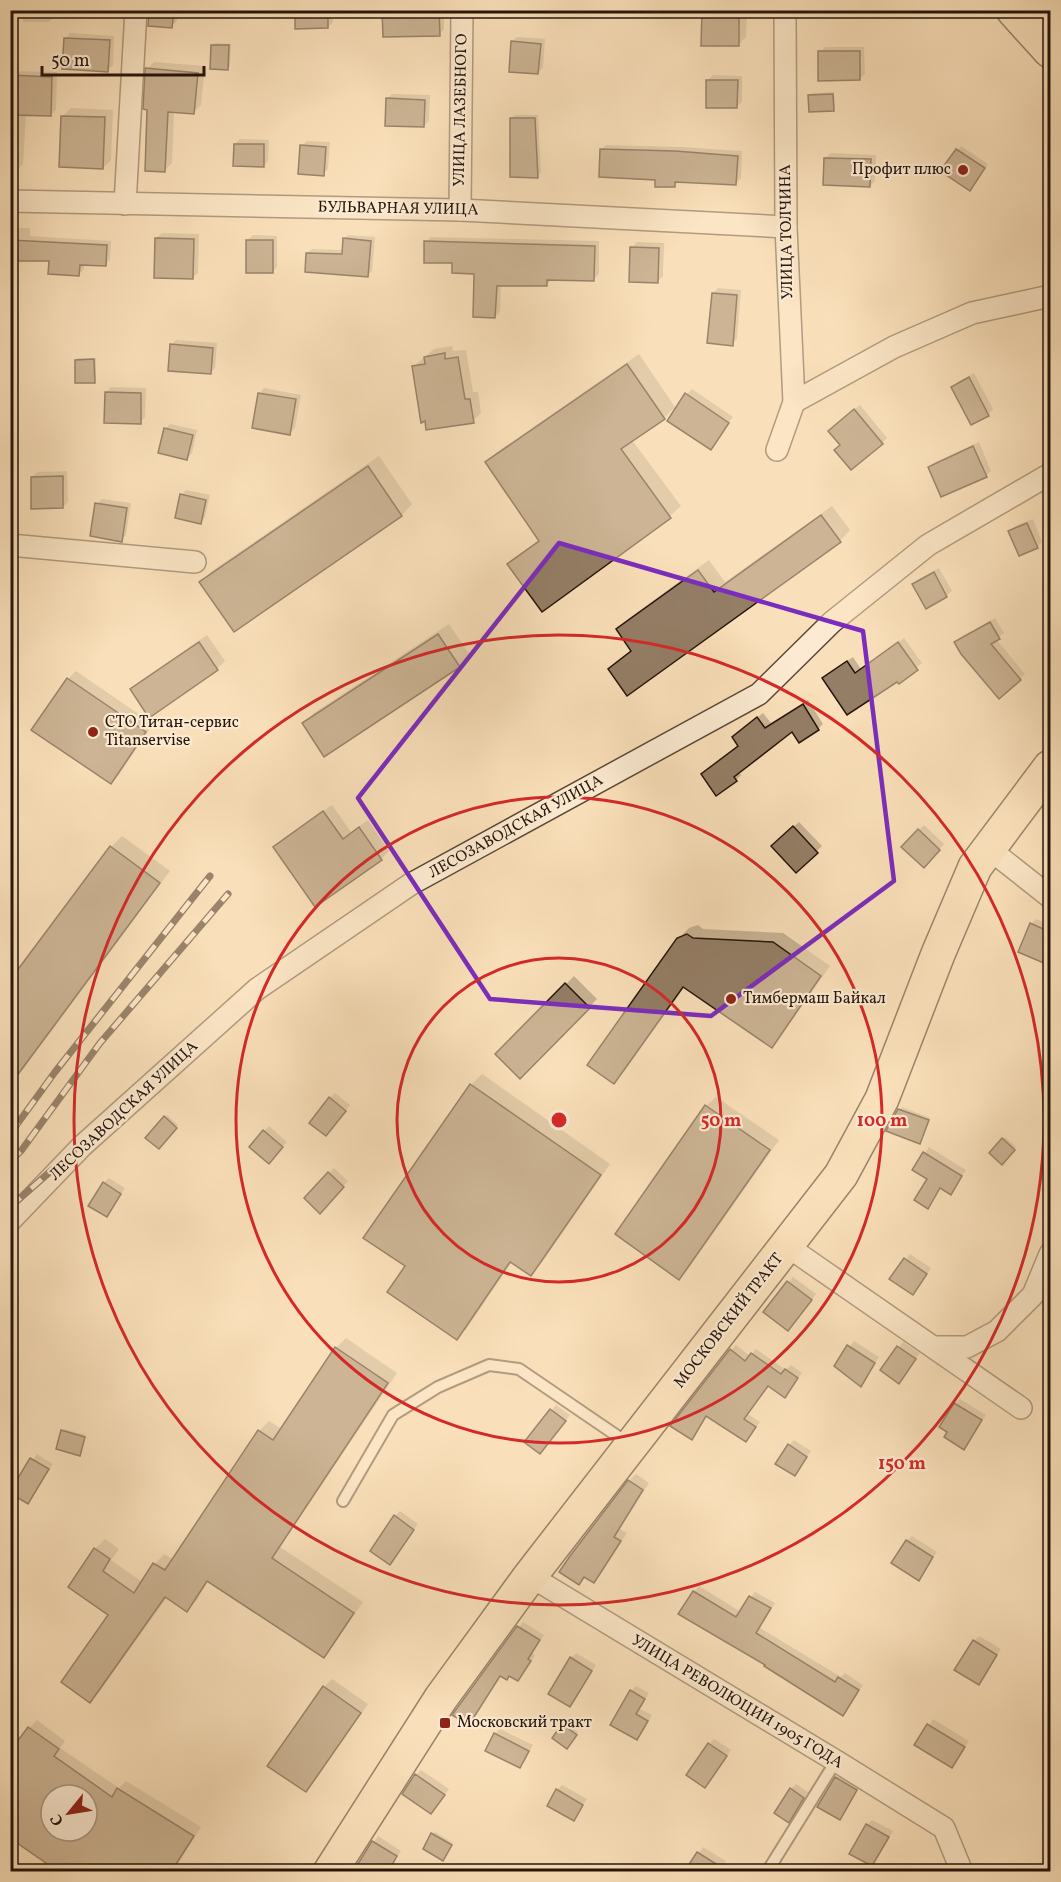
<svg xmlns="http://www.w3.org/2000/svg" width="1061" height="1882" font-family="Vollkorn,serif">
<rect width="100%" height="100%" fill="#fae0ba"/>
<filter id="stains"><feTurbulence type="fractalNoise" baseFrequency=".00333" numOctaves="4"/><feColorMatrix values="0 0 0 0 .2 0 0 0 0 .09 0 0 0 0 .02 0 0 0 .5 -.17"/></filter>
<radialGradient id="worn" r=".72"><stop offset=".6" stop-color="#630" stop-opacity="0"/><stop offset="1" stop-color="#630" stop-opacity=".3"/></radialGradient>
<g fill="#0003" fill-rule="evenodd">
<polygon points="23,10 54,10 54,17 49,22 23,22"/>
<polygon points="152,10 178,10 177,21 172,26"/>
<polygon points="297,10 333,10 333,22 328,27"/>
<polygon points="384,10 444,10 444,29 439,34"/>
<polygon points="688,10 747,10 746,37 738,45 703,13 688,13"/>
<polygon points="70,33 114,36 113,65 107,70 65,39"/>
<polygon points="517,37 545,39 543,68 538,73 512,42"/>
<polygon points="215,43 231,44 230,66 228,68 213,45"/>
<polygon points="825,47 864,47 865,74 859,79 820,52"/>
<polygon points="154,62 205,66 201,105 194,112 174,111 172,163 165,170 149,108 147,69"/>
<polygon points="10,71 57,72 56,110 50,115 26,114 23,164 18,169 10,169"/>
<polygon points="713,75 742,76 742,102 736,107 708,80"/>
<polygon points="834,92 835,107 833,110 810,95 812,93"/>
<polygon points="392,94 430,95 429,121 424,126 387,99"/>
<polygon points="71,108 113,110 111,160 103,168 63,116"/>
<polygon points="515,115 538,115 541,172 538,176 511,118"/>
<polygon points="240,139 269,140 268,161 263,166 235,144"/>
<polygon points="307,141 330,142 328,169 323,174 302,146"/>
<polygon points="606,145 681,147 742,151 741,178 735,184 680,180 674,186 601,150"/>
<polygon points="961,146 988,164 970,189 942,171"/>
<polygon points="831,153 876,155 875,181 870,186 825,158"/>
<polygon points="10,228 30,228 30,236 111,241 110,259 105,265 84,263 84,269 79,274 51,259 10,259"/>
<polygon points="162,233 199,234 198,273 192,278 156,238"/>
<polygon points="253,235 277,236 277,267 272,272 247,241"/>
<polygon points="348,235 375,237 372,271 368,275 307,253 312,249 343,250 344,239"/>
<polygon points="431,237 599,241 599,274 594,279 552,279 546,285 501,284 500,312 495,317 476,273 426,242"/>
<polygon points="637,242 664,243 663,276 658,281 632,248"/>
<polygon points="718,288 741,290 737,339 732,344 713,293"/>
<polygon points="1050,329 1050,353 1042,338"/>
<polygon points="176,340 217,343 215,368 210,373 171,345"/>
<polygon points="452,346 453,351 466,350 473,392 478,392 481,413 473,421 414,366 434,349"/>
<polygon points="639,354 675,407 664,418 632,440 681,506 670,516 543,610 509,564 540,539 487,462 497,452"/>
<polygon points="78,358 96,358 96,379 94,381 76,360"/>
<polygon points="974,373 993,409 988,415 972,423 953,387 958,382"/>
<polygon points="111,387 146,388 145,417 140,422 106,393"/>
<polygon points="264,388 301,395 295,428 290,433 259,394"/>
<polygon points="692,389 733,417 711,448 687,394"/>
<polygon points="860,405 887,438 882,443 841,445 835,426"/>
<polygon points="170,424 197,430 192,453 187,458 165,429"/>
<polygon points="979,442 991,471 986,476 929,467 935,462"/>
<polygon points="379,456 412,504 402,515 234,630 201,582 212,571"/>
<polygon points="67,471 68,502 63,507 32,477 37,472"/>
<polygon points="186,490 210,495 205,517 200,522 181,495"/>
<polygon points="102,499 131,503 126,535 121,540 97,504"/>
<polygon points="832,506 850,530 840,541 610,669 632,650 618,629 628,619 709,560 725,582"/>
<polygon points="1033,519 1042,542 1037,547 1010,531 1015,526"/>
<polygon points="939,568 952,591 946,596 914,584 919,579"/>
<polygon points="995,618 1004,633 996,639 1025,674 1020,679 956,642 961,637"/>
<polygon points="449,624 470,655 459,666 304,723 314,713"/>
<polygon points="207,635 225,661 217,669 132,689 140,681"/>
<polygon points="904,638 922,663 899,682 829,673 853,657 861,669"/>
<polygon points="76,671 153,724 119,775 111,783 68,679"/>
<polygon points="808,700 823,724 818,729 793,730 739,772 741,775 736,780 703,774 740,745 739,732 763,713 771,723"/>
<polygon points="332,805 351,832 368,820 389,851 381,859 275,847 283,839"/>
<polygon points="799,822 822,846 796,871 773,846"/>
<polygon points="924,825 944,844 924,866 903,847"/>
<polygon points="122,836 170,871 10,1087 10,983 111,847"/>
<polygon points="1036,919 1050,925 1050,957 1046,962 1031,924"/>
<polygon points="698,925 703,929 783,933 830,966 781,1036 771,1046 685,986 624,1072 614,1082 678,939 689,928"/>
<polygon points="574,976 597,999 520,1077 497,1054"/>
<polygon points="482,1074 610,1164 541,1264 531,1274 512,1262 467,1328 457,1338 407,1266 365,1237 471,1085"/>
<polygon points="335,1093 350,1105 331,1129 330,1098"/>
<polygon points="716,1097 779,1140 689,1268 679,1278 706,1106"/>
<polygon points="902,1107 930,1118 922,1140 888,1130"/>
<polygon points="167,1115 178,1125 159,1147 147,1138"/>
<polygon points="269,1126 287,1142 274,1157 264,1131"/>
<polygon points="1005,1137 1016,1147 1002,1163 991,1153"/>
<polygon points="929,1147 966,1170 951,1193 941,1187 927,1207 929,1179 914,1169"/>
<polygon points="334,1168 348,1181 320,1211 306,1198"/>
<polygon points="109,1178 125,1188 107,1215 104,1183"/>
<polygon points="910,1254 931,1268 917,1288 891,1279"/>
<polygon points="793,1277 816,1294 793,1324 765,1312"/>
<polygon points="346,1338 397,1373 280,1547 363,1602 333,1646 324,1656 209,1580 197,1600 187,1610 167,1597 100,1691 90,1701 110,1614 95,1549 105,1539 119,1549 111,1560 142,1582 155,1564 164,1554 174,1560 259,1431 269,1421 282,1429 336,1348"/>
<polygon points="854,1341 879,1357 861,1385 836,1366"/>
<polygon points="903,1342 920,1353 904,1377 882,1370"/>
<polygon points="736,1345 750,1356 756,1349 786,1370 791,1365 802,1373 785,1396 769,1385 748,1414 760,1422 751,1435 708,1414 696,1433 731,1350"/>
<polygon points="960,1399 986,1415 964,1448 949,1431 955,1404"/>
<polygon points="556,1405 570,1415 545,1447 526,1442"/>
<polygon points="64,1429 86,1435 80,1454 62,1431"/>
<polygon points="794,1440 811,1451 795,1475 789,1445"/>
<polygon points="37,1454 53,1464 28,1502 12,1492"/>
<polygon points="636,1474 649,1483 620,1529 627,1533 601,1574 594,1581 586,1577 579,1583 629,1481"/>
<polygon points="400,1511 418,1524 390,1563 395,1516"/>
<polygon points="912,1536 937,1552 918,1579 907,1541"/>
<polygon points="699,1586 741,1612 755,1592 775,1603 760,1628 841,1677 845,1673 863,1685 848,1709 842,1714 694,1592"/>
<polygon points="523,1622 544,1635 532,1653 535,1655 523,1674 518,1679 510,1675 501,1675 469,1724 455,1715"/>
<polygon points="979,1636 1001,1649 979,1683 974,1641"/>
<polygon points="576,1653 596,1665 575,1700 570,1705 571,1658"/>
<polygon points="332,1679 368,1704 313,1783 306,1791 324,1687"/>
<polygon points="636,1686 649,1693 640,1709 652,1715 642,1733 637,1738 631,1691"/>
<polygon points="933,1719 969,1741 952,1766 916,1745"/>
<path d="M37 1720 65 1741 60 1748 119 1788 126 1781 201 1827 173 1872H62L10 1837 29 1728ZM51 1795H87V1831H51Z"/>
<polygon points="565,1723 578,1732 569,1745 563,1725"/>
<polygon points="500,1729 533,1745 525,1761 520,1766 495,1734"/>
<polygon points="714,1739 731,1750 710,1781 709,1744"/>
<polygon points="421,1770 449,1789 431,1813 416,1775"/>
<polygon points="841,1773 861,1784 845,1813 840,1818 836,1778"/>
<polygon points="796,1784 808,1792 789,1821 791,1789"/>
<polygon points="562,1785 587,1799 573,1819 557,1790"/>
<polygon points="872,1820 893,1831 877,1859 872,1864 867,1825"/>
<polygon points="435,1832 453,1843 445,1857 433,1834"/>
<polygon points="378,1836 401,1851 388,1872 354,1872"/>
<polygon points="703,1847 726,1861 719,1872 686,1872"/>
<polygon points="928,1863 943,1872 921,1872"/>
</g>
<g fill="#947e66" stroke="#26140c" stroke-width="1.5" fill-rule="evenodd">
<polygon points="149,10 174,10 172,28 148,26"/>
<polygon points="295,10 328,10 328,28 295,29"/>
<polygon points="382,10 439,10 440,36 383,37"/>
<polygon points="702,10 739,10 739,46 701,46"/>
<polygon points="64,38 110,40 108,72 62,69"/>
<polygon points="511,41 541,44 538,74 509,72"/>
<polygon points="211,45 229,45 228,70 210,69"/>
<polygon points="818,51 860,51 860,80 818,81"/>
<polygon points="145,68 198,73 194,114 168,112 165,172 145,171 147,110 143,109"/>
<polygon points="10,75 52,77 51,116 10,115"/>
<polygon points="706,80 738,80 737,108 706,108"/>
<polygon points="833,94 834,111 809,112 808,95"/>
<polygon points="386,98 425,100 424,127 385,126"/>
<polygon points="61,116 105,117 103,169 59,167"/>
<polygon points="510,118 535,118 538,178 510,177"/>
<polygon points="234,144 264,144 264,167 233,166"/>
<polygon points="300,145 326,147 324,176 298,174"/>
<polygon points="600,149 675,151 738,156 736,185 675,182 675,187 655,187 655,180 599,177"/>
<polygon points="956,149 985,168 970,191 940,171"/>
<polygon points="824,158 871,159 870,187 823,185"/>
<polygon points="155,238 194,239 193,279 154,278"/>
<polygon points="343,238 371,241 368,277 305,272 306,253 342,254"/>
<polygon points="10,240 107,245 106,266 80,265 79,276 48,274 49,261 10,261"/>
<rect x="246" y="240" width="27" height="33"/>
<polygon points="424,241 595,246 594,281 547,280 547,286 497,286 495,318 473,317 474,274 452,273 452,263 424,263"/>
<polygon points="630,247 659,248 658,283 629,282"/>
<polygon points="712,293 737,295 733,346 707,343"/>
<polygon points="170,344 213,348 211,374 168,371"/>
<polygon points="445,353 445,359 458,357 465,399 470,399 474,423 426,430 425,421 421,423 412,366 425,364 424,357"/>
<polygon points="94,359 95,383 75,383 75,360"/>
<polygon points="627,364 665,419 621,449 671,518 542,612 507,564 539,541 485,462"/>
<polygon points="969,377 989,416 971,425 951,387"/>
<polygon points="105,392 141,393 141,424 104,423"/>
<polygon points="258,393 296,399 290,435 252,428"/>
<polygon points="685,393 729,423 711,450 667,421"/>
<polygon points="854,409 883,444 851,470 834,450 840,445 828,431"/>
<polygon points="164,428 193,435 187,460 158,453"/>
<polygon points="973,446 987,477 941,497 928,467"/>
<polygon points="368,466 402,516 234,632 199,582"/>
<polygon points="63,476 63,508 31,509 31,477"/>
<polygon points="180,494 206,500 201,524 175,518"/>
<polygon points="95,503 127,508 122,542 90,536"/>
<polygon points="821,515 841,542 627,696 608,669 631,651 616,629 698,570 714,592"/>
<polygon points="1027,523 1038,548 1019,556 1008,531"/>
<polygon points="934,572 947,597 926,609 912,584"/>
<polygon points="990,622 1000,639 991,644 1021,680 999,699 961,654 954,642"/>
<polygon points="438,634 460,667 324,757 302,723"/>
<polygon points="199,642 218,670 149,718 130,689"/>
<polygon points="898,642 918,670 899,684 897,682 847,715 822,678 847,661 855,673"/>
<polygon points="67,678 146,732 111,784 31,730"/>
<polygon points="803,704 819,730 799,743 792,732 734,777 737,781 716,796 701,774 738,746 732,737 757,717 765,728"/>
<polygon points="323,811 343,839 359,827 382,860 315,907 273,847"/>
<polygon points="793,826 818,853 796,873 771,846"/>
<polygon points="918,829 940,850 924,868 901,847"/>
<polygon points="110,846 160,883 10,1085 10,980"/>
<polygon points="1030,923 1050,932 1050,954 1046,964 1018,952"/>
<polygon points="687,934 693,938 773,942 821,976 772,1048 683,987 614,1084 587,1065 677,938"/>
<polygon points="565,983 590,1008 520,1079 495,1054"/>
<polygon points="470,1084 601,1175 531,1276 510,1262 457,1340 387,1292 405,1266 363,1238"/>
<polygon points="329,1097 346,1111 326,1136 309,1123"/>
<polygon points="705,1105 770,1150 679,1280 615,1234"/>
<polygon points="898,1109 929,1120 920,1144 886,1131"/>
<polygon points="164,1116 177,1128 159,1149 145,1138"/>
<polygon points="263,1130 283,1147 269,1164 249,1147"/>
<polygon points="1002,1138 1015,1150 1002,1165 989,1153"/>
<polygon points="923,1152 962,1176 951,1195 940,1188 928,1209 914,1200 927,1179 912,1170"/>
<polygon points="328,1172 344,1187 320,1214 304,1198"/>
<polygon points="103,1182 121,1194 107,1217 88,1206"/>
<polygon points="904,1258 927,1274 913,1295 889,1279"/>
<polygon points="787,1281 812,1300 788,1331 763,1312"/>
<polygon points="847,1345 875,1363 861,1387 834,1366"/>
<polygon points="897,1346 916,1359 899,1384 880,1370"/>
<polygon points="335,1347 388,1383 272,1558 354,1613 324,1658 207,1581 187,1612 165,1597 90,1703 61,1682 108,1615 68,1587 94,1548 110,1559 103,1571 134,1593 153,1563 165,1570 258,1430 273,1440"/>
<polygon points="730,1349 745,1361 751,1353 781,1374 785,1369 798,1378 785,1398 768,1386 744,1419 756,1427 746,1442 706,1416 692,1440 670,1426"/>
<polygon points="954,1403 982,1420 964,1450 944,1437 947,1432 939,1427"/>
<polygon points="550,1409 566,1421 540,1454 524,1442"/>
<polygon points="61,1430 85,1437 80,1456 56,1449"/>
<polygon points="788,1444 807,1457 795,1476 775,1464"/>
<polygon points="30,1458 49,1469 28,1504 10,1493 10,1491"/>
<polygon points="628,1480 643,1490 614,1537 621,1541 594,1583 584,1577 579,1585 559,1572 570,1556"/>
<polygon points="394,1515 414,1530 390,1565 370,1551"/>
<polygon points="906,1540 933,1557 919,1581 891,1563"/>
<polygon points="693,1591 736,1617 749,1596 771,1608 756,1633 835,1682 838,1677 859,1690 843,1716 764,1666 765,1665 678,1614"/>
<polygon points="517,1626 540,1640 528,1659 531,1661 518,1681 509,1676 507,1680 500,1676 469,1725 452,1715"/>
<polygon points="973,1640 997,1655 979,1685 954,1670"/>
<polygon points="570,1657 592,1671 570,1707 548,1694"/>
<polygon points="323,1686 361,1713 306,1792 267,1766"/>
<polygon points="630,1690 645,1699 636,1714 648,1721 637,1740 610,1725"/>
<polygon points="562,1724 577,1735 567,1749 552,1738"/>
<polygon points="927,1724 965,1747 952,1768 914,1745"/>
<path d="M28 1727 59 1749 54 1756 112 1797 117 1788 194 1836 171 1872H59L10 1838V1751ZM51 1795H87V1831H51Z"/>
<polygon points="494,1733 529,1751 520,1768 485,1751"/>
<polygon points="708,1743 727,1756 705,1788 686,1775"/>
<polygon points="415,1774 445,1795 431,1814 402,1794"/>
<polygon points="835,1777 857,1790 840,1820 817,1807"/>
<polygon points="790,1788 804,1798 789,1823 774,1813"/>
<polygon points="556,1789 583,1805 574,1821 547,1806"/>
<polygon points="866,1824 889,1837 872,1866 849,1854"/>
<polygon points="431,1833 452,1845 443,1861 423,1849"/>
<polygon points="372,1841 397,1856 388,1872 353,1872"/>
<polygon points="697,1852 729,1872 684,1872"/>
</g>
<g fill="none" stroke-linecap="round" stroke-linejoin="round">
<defs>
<g id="service">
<polyline points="343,1501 393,1415 438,1387 489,1365 519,1369 629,1444"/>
<polyline points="767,1872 836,1761"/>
</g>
<g id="minor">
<polyline points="10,201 460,210 786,227"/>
<polyline points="125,204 136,10"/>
<polyline points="460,210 462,10"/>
<polyline points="794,402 894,347 972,313 1050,296"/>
<polyline points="777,450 794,402 786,227 785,10"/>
<polyline points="10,545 195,562"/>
<polyline points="988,848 1050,897"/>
<polyline points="10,1221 82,1146 257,989 411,884 759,694 832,622 928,545 1050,474"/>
<polyline points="787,1246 1021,1408"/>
<polyline points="934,1347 967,1347 997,1331 1033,1295 1050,1254"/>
<polyline points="530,1576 836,1761 944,1828 962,1872"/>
</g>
<g id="primary">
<polyline points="1013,10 1050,51"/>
<polyline points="330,1872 441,1698 530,1576 841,1175 882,1099 938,954 975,867 1050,767"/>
</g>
</defs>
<use href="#service" stroke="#5b4738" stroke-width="14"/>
<use href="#minor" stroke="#5b4738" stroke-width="24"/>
<use href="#primary" stroke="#26140c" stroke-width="36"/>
<use href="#service" stroke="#fcebd2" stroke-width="10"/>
<use href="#minor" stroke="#fcebd2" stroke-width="21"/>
<use href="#primary" stroke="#fae0ba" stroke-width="33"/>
<defs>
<g id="rail">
<polyline points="10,1134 55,1072 210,876"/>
<polyline points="10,1161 21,1151 100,1043 228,894"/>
<polyline points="10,1207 52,1170"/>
</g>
</defs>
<use href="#rail" stroke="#26140c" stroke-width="7"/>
<use href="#rail" stroke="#fcebd2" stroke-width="4.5" stroke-dasharray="14" stroke-linecap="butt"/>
</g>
<path d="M0 0H1061V1882H0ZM559 543 863 631 894 881 711 1016 490 999 358 798Z" fill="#fae0ba" fill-opacity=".55" fill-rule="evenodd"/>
<path fill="none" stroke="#7b2cbf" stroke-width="4.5" stroke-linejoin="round" d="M559 543 863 631 894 881 711 1016 490 999 358 798Z"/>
<g fill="none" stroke="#d62828" stroke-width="3">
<circle cx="559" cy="1120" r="162"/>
<circle cx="559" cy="1120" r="323"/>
<circle cx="559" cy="1120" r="485"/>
</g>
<g fill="#8f2418" stroke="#fcebd2" stroke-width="2">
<circle cx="963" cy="170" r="6"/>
<circle cx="93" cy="732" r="6"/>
<circle cx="731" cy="999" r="6"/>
<rect x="439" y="1717" width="12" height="12" rx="3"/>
</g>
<g text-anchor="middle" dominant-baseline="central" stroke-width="4.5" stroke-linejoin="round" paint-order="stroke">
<g font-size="16" fill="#26140c" stroke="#fcebd2">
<text transform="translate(461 110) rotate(-89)">УЛИЦА ЛАЗЕБНОГО</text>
<text transform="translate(398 209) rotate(1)">БУЛЬВАРНАЯ УЛИЦА</text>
<text transform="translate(787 232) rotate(-91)">УЛИЦА ТОЛЧИНА</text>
<text transform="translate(516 827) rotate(-29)">ЛЕСОЗАВОДСКАЯ УЛИЦА</text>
<text transform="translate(124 1111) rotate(-43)">ЛЕСОЗАВОДСКАЯ УЛИЦА</text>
<text transform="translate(729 1321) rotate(-52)">МОСКОВСКИЙ ТРАКТ</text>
<text transform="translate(737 1702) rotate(31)">УЛИЦА РЕВОЛЮЦИИ 1905 ГОДА</text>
</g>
<g font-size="16" fill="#26140c" stroke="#fcebd2" text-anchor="start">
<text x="951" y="170" text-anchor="end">Профит плюс</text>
<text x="105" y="723">СТО Титан-сервис<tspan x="105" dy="18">Titanservise</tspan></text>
<text x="743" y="999">Тимбермаш Байкал</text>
<text x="457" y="1723">Московский тракт</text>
</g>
</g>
<circle cx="559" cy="1120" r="9" fill="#d62828" stroke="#fcebd2" stroke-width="3"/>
<g font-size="18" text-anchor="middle" font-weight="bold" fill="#d62828" stroke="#fcebd2" stroke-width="4.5" stroke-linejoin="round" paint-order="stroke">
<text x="721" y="1126">50 m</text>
<text x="882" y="1126">100 m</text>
<text x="902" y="1469">150 m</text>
</g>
<rect width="1061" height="1882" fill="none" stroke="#fae0ba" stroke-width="36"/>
<rect x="12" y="12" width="1037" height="1858" fill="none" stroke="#26140c" stroke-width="3"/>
<rect x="18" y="18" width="1025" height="1846" fill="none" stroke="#26140c" stroke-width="1.5"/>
<g transform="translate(69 1813) rotate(240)"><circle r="28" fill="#fcebd2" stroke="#a69583" stroke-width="1.5"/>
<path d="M0-4.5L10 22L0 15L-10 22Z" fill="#8f2418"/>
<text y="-9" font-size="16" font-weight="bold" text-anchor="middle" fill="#26140c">С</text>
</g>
<path d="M42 66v9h162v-9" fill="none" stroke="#26140c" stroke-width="3"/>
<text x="51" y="66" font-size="18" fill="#26140c" stroke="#fcebd2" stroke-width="4.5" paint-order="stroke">50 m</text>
<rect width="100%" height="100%" filter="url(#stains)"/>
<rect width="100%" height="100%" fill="url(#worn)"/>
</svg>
